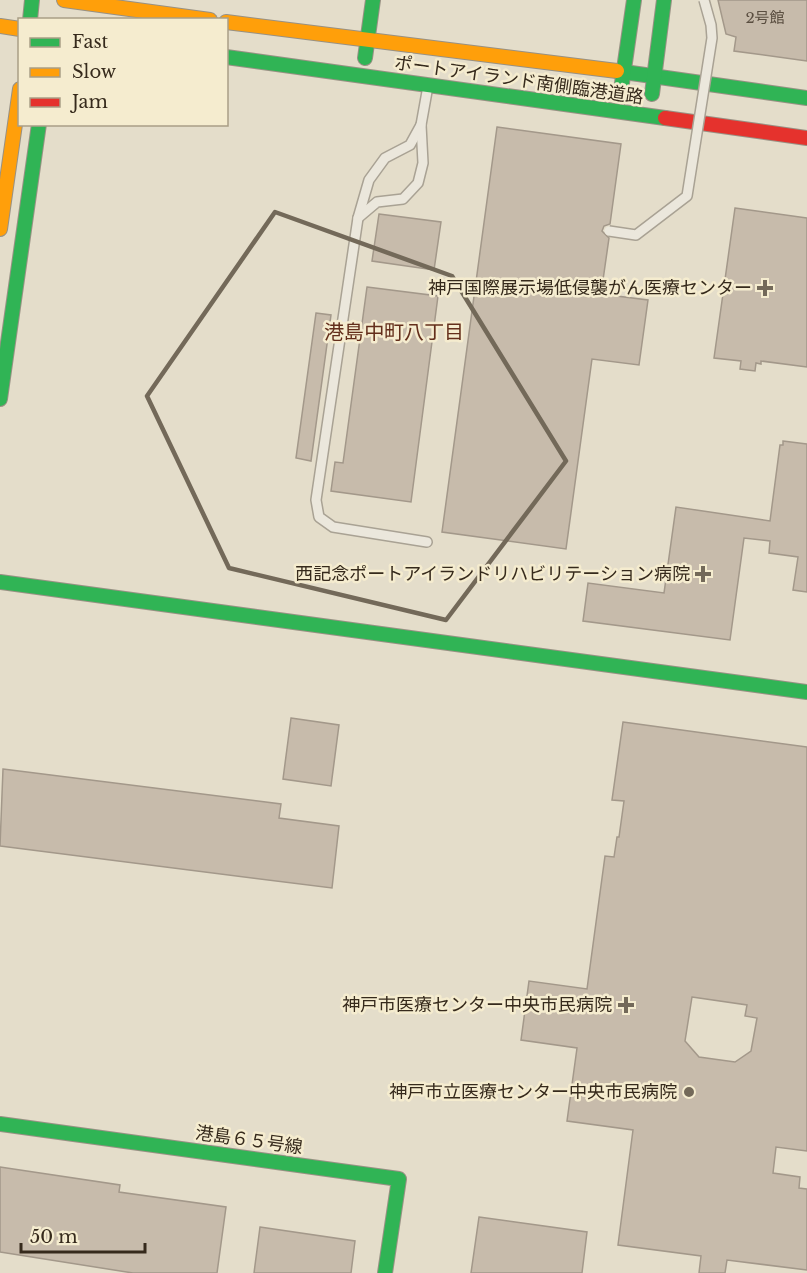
<svg xmlns="http://www.w3.org/2000/svg" width="807" height="1273" font-family="'Libre Baskerville','Noto Sans JP',serif">
<rect width="100%" height="100%" fill="#e4ddca"/>
<g fill="#c7bbab" stroke="#a3988a" stroke-width="1.5" fill-rule="evenodd">
<polygon points="718,0 807,0 807,61 734,51 736,37 726,34"/>
<polygon points="497,127 621,144 610,224 604,226 602,231 609,238 601,294 648,300 639,365 592,359 566,549 442,532"/>
<polygon points="735,208 807,218 807,367 761,361 761,364 756,363 755,371 740,369 741,361 714,358"/>
<polygon points="379,214 441,222 434,270 372,261"/>
<polygon points="367,287 438,296 411,502 331,491 335,462 343,463"/>
<polygon points="316,313 331,315 311,461 296,458"/>
<polygon points="783,441 807,444 807,592 793,590 798,557 769,553 770,541 744,538 730,640 583,621 588,583 664,593 676,507 770,521 780,445 783,445"/>
<polygon points="291,718 339,725 331,786 283,779"/>
<path d="M623 722 807 747V1151L776 1147 773 1173 800 1177 799 1188 807 1189V1270L727 1260 725 1273H699L701 1256 618 1245 633 1130 567 1121 577 1048 521 1040 529 981 587 989 605 856 614 857 617 837H619L624 801 612 800ZM692 997 747 1005 745 1016 757 1018 751 1051 735 1062 699 1057 685 1041Z"/>
<polygon points="3,769 281,804 279,818 339,826 332,888 0,846"/>
<polygon points="0,1167 120,1185 119,1192 226,1207 217,1273 133,1273 0,1252"/>
<polygon points="479,1217 587,1232 582,1273 471,1273"/>
<polygon points="260,1227 355,1241 351,1273 254,1273"/>
</g>
<g fill="none" stroke-linecap="round" stroke-linejoin="round">
<defs>
<g id="lane">
<polyline points="421,125 410,145 385,158 369,180 358,218 316,500 319,517 333,527 427,542"/>
<polyline points="358,218 377,202 403,199 418,183 423,163 421,125 428,86"/>
</g>
<g id="fast">
<polyline points="30,20 32,0"/>
<polyline points="226,57 665,118"/>
<polyline points="365,58 373,0"/>
<polyline points="617,71 807,98"/>
<polyline points="621,90 634,0"/>
<polyline points="652,94 664,0"/>
<polyline points="0,399 39,124"/>
<polyline points="0,582 807,692"/>
<polyline points="0,1124 399,1179 385,1273"/>
</g>
<g id="slow">
<polyline points="64,0 210,20"/>
<polyline points="226,22 617,71"/>
<polyline points="0,26 20,29"/>
<polyline points="0,229 20,89"/>
</g>
<polyline id="jam" points="665,118 807,138"/>
</defs>
<use href="#lane" stroke="#a9a294" stroke-width="12"/>
<use href="#fast" stroke="#989184" stroke-width="16"/>
<use href="#slow" stroke="#989184" stroke-width="16"/>
<use href="#jam" stroke="#989184" stroke-width="16"/>
<use href="#lane" stroke="#ebe7dc" stroke-width="9"/>
<use href="#fast" stroke="#30b455" stroke-width="14"/>
<use href="#slow" stroke="#ff9f0a" stroke-width="14"/>
<use href="#jam" stroke="#e5322d" stroke-width="14"/>
<defs>
<polyline id="lane-bridge" points="609,231 636,235 687,196 712,38 711,25 704,0"/>
</defs>
<use href="#lane-bridge" stroke="#a9a294" stroke-width="12" stroke-linecap="butt"/>
<use href="#lane-bridge" stroke="#ebe7dc" stroke-width="9"/>
</g>
<path fill="none" stroke="#736959" stroke-width="4.5" stroke-linejoin="round" d="M275 212 452 276 566 461 446 620 229 568 147 396Z"/>
<g fill="#736959" stroke="#f5eccf" stroke-width="2">
<path d="M762 279h6v6h6v6h-6v6h-6v-6h-6v-6h6z"/>
<path d="M700 565h6v6h6v6h-6v6h-6v-6h-6v-6h6z"/>
<path d="M623 996h6v6h6v6h-6v6h-6v-6h-6v-6h6z"/>
<circle cx="689" cy="1092" r="6"/>
</g>
<g text-anchor="middle" dominant-baseline="central" stroke-width="5" stroke-linejoin="round" paint-order="stroke">
<g font-size="15" fill="#5a4e40">
<text x="765" y="17">2号館</text>
</g>
<g font-size="18" fill="#362a1c" stroke="#f5eccf">
<text transform="translate(519 80) rotate(8)">ポートアイランド南側臨港道路</text>
<text transform="translate(249 1140) rotate(8)">港島６５号線</text>
</g>
<g font-size="18" fill="#362a1c" stroke="#f5eccf" text-anchor="end">
<text x="752" y="288">神戸国際展示場低侵襲がん医療センター</text>
<text x="690" y="574">西記念ポートアイランドリハビリテーション病院</text>
<text x="612" y="1005">神戸市医療センター中央市民病院</text>
<text x="677" y="1092">神戸市立医療センター中央市民病院</text>
</g>
<g font-size="20" fill="#632e1b" stroke="#f5eccf">
<text x="394" y="332">港島中町八丁目</text>
</g>
</g>
<rect x="18" y="18" width="210" height="108" fill="#f5eccf" stroke="#a99e87" stroke-width="1.5"/>
<rect x="30" y="38" width="30" height="9" fill="#30b455" stroke="#a99e87" stroke-width="1.5"/>
<text x="72" y="48" font-size="18" fill="#362a1c">Fast</text>
<rect x="30" y="68" width="30" height="9" fill="#ff9f0a" stroke="#a99e87" stroke-width="1.5"/>
<text x="72" y="78" font-size="18" fill="#362a1c">Slow</text>
<rect x="30" y="98" width="30" height="9" fill="#e5322d" stroke="#a99e87" stroke-width="1.5"/>
<text x="72" y="108" font-size="18" fill="#362a1c">Jam</text>
<path d="M21 1243v9h124v-9" fill="none" stroke="#362a1c" stroke-width="3"/>
<text x="30" y="1243" font-size="18" fill="#362a1c" stroke="#f5eccf" stroke-width="4.5" paint-order="stroke">50 m</text>
</svg>
